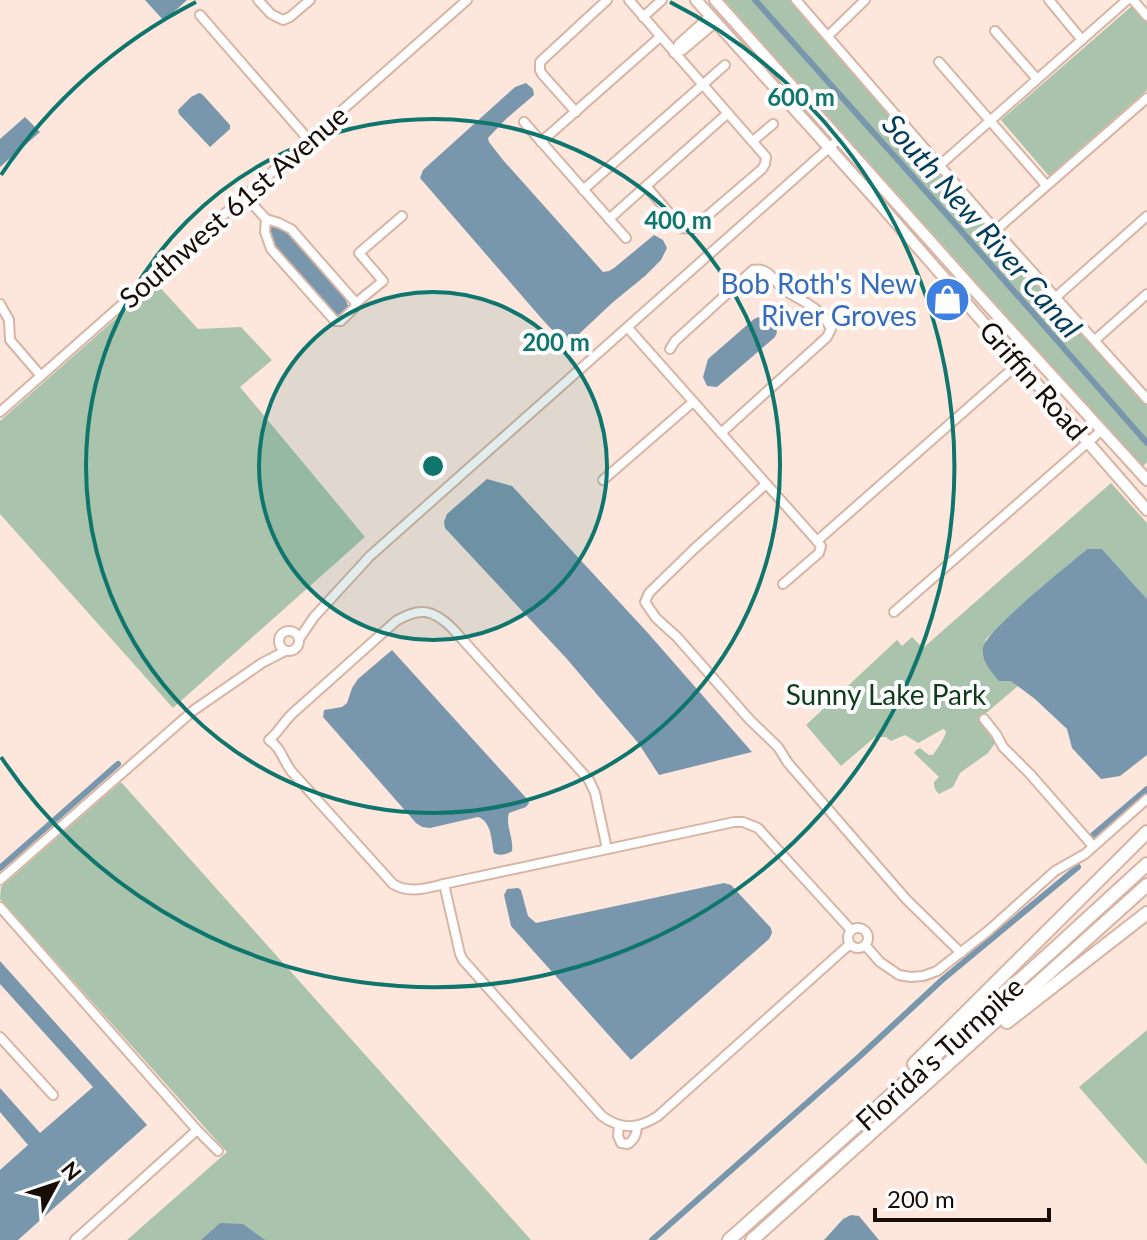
<svg xmlns="http://www.w3.org/2000/svg" width="1147" height="1240" font-family="Lato,sans-serif">
<rect width="100%" height="100%" fill="#fde6dc"/>
<g fill="#a9c3ac">
<polygon points="724,0 792,0 1147,403 1147,462 1143,466 1025,337"/>
<polygon points="1133,5 1147,21 1147,90 1049,176 1001,120"/>
<polygon points="156,283 198,329 241,327 272,360 240,387 365,537 173,708 0,514 0,421"/>
<path d="M1111 483 1147 523V599L1102 549H1087L1022 605 985 640 1011 680 1018 686 979 719 995 743 988 753 960 773 953 787 939 794C935 790 934 787 934 782L939 777 914 753 916 750 920 748 929 755H933C936 750 946 737 946 731L943 729 918 743 905 735 891 741 886 737H875L841 766 806 725 897 640 902 646 912 637 923 648Z"/>
<polygon points="121,782 531,1240 127,1240 227,1152 0,899 1,887"/>
<polygon points="1147,1030 1147,1165 1079,1087"/>
</g>
<g fill="#7997ac">
<polygon points="145,0 187,0 164,21"/>
<polygon points="526,83 533,89 534,95 506,119 488,138 489,142 503,160 603,272 609,271 614,268 654,235 663,240 667,248 661,260 645,276 612,303 579,334 567,342 556,334 542,319 420,178 423,170 515,87"/>
<polygon points="199,93 202,94 230,125 230,129 210,147 179,114 178,110 191,97"/>
<polygon points="25,117 40,132 0,167 0,139"/>
<polygon points="272,226 288,232 345,298 349,308 341,314 337,315 273,244 270,228"/>
<polygon points="759,317 776,329 777,332 775,337 717,387 707,386 703,377 708,359 754,319"/>
<polygon points="487,479 512,486 647,632 752,752 659,775 639,744 567,659 445,528 444,522 447,514"/>
<path d="M1087 549H1102L1147 599V755L1120 776 1101 779 1072 748 1067 729 1035 699 1011 681H999C992 672 981 661 983 648 985 631 1070 564 1087 549Z"/>
<path d="M392 650 527 799 529 803 526 807 509 813C505 825 514 838 512 851 507 855 499 856 494 853 491 840 492 822 478 817L430 828 422 827 416 823 323 717 324 710 342 707 347 703 352 688 358 679Z"/>
<polygon points="724,883 731,885 771,928 772,933 769,939 631,1060 511,926 504,895 507,889 518,888 521,890 528,916 536,923"/>
<polygon points="0,961 147,1125 18,1240 0,1240 0,1170 28,1145 0,1112 0,1088 40,1133 93,1087 0,984"/>
<polygon points="851,1215 859,1216 879,1240 824,1240 843,1219"/>
<polygon points="220,1223 243,1224 265,1240 201,1240"/>
</g>
<g fill="none" stroke-linecap="round" stroke-linejoin="round">
<g stroke="#7997ac" stroke-width="6">
<polyline points="755,0 948,216 1147,443"/>
<polyline points="1093,835 1147,789"/>
<polyline points="0,868 118,764"/>
<polyline points="652,1240 860,1056 942,980 1078,867"/>
</g>
<defs>
<g id="minor">
<polyline points="258,0 271,14 283,20 290,17 310,0"/>
<polyline points="629,0 766,157 765,164 762,169 692,229 682,228 646,186"/>
<polyline points="796,0 1013,250 1147,399"/>
<polyline points="1049,0 1082,40"/>
<polyline points="1133,0 1147,16"/>
<polyline points="200,15 308,139"/>
<polyline points="643,17 662,0"/>
<polyline points="995,31 1037,79"/>
<polyline points="828,36 865,0"/>
<polyline points="675,52 679,44 710,16"/>
<polyline points="674,53 683,50 716,22"/>
<polyline points="939,62 1046,185"/>
<polyline points="576,112 542,74 540,70 540,62 607,0"/>
<polyline points="524,122 626,238"/>
<polyline points="753,141 773,124"/>
<polyline points="541,142 660,37"/>
<polyline points="940,165 1127,0"/>
<polyline points="583,190 725,65"/>
<polyline points="245,196 266,219 279,223 291,229 356,303"/>
<polyline points="266,219 265,232 271,249 335,321 341,321 354,308 356,303 383,281 359,253 402,216"/>
<polyline points="609,219 728,113"/>
<polyline points="996,230 1147,98"/>
<polyline points="1056,297 1147,216"/>
<polyline points="0,304 9,320 10,340 41,376"/>
<polyline points="628,328 817,541"/>
<polyline points="1095,340 1147,294"/>
<path d="M670 349 675 341 753 270C769 267 773 280 783 289 802 303 819 304 831 329L827 337 721 433"/>
<polyline points="0,412 467,0"/>
<polyline points="603,480 693,402"/>
<polyline points="766,484 693,550 649,593 645,602 656,618 677,637 749,719 778,747 788,763 906,899 961,953"/>
<polyline points="817,541 1019,363"/>
<polyline points="783,584 819,553 821,546 817,541"/>
<polyline points="894,612 1102,430"/>
<circle cx="289" cy="641" r="10"/>
<polyline points="299,639 314,617 370,556 840,138"/>
<polyline points="984,719 996,734 1003,747 1030,774 1093,846"/>
<path d="M607 849 595 793 589 780 452 628C433 609 419 607 396 621L293 713C284 721 279 732 269 740 281 747 283 761 292 772L393 884C409 894 427 888 444 884L734 822H743L758 828 851 930"/>
<polyline points="0,880 194,710 262,663 285,651"/>
<path d="M444 884 460 954 463 960 602 1116C621 1130 638 1129 658 1116L850 944"/>
<polyline points="0,907 197,1130 218,1151"/>
<circle cx="858" cy="938" r="10"/>
<polyline points="865,945 880,962 899,975 911,977 923,976 937,971 988,931 1055,871 1085,854 1147,799"/>
<polyline points="0,1037 53,1095"/>
<path d="M619 1126 618 1136 621 1143 628 1144C635 1139 636 1135 637 1127"/>
<polyline points="75,1240 197,1130"/>
</g>
<g id="major">
<polyline points="696,0 878,202 1147,510"/>
<polyline points="715,0 974,290 1147,480"/>
</g>
<g id="highway">
<polyline points="1007,1022 1147,913"/>
<polyline points="914,1064 1147,832"/>
<polyline points="729,1240 1052,951 1147,864"/>
<polyline points="752,1240 1147,885"/>
</g>
</defs>
<use href="#minor" stroke="#d8b4a4" stroke-width="12"/>
<use href="#major" stroke="#d8b4a4" stroke-width="14"/>
<use href="#highway" stroke="#d8b4a4" stroke-width="16"/>
<use href="#minor" stroke="#fff" stroke-width="8"/>
<use href="#major" stroke="#fff" stroke-width="10"/>
<use href="#highway" stroke="#fff" stroke-width="12"/>
</g>
<circle cx="433" cy="466" r="174" fill="#0f766e" fill-opacity=".12"/>
<g fill="none" stroke="#0f766e" stroke-width="4">
<circle cx="433" cy="466" r="174"/>
<circle cx="433" cy="466" r="347"/>
<path d="M1 175A521 521 0 0 1 196 2M670 2A521 521 0 1 1 1 757"/>
</g>
<defs>
<symbol id="shop-disc" viewBox="-11 -11 22 22"><circle r="9.5" fill="#3f7fe0" stroke="#fff"/><path d="M-5-2.5h2.3a2.7 3.5 0 0 1 5.4 0H5L5.5 6h-11ZM-1.5-2.5h3a1.5 2.3 0 0 0-3 0Z" fill="#fff"/></symbol>
</defs>
<g fill-rule="evenodd">
<use href="#shop-disc" x="922" y="274" width="51" height="51"/>
</g>
<g text-anchor="middle" dominant-baseline="central" stroke-width="8" stroke-linejoin="round" paint-order="stroke">
<g font-size="28" fill="#180c07" stroke="#fff">
<text transform="translate(233 206) rotate(-41)">Southwest 61st Avenue</text>
<text transform="translate(1034 380) rotate(49)">Griffin Road</text>
<text transform="translate(939 1053) rotate(-42)">Florida's Turnpike</text>
</g>
<g font-size="28" fill="#366cbe" stroke="#fff" text-anchor="end">
<text x="917" y="283">Bob Roth's New<tspan x="917" dy="32">River Groves</tspan></text>
</g>
<g font-size="28" fill="#0f3b1a" stroke="#fff">
<text x="886" y="694">Sunny Lake Park</text>
</g>
<g font-size="30" font-style="italic" fill="#023d5c" stroke="#fff">
<text transform="translate(983 225) rotate(49)">South New River Canal</text>
</g>
</g>
<circle cx="433" cy="466" r="12" fill="#0f766e" stroke="#fff" stroke-width="4"/>
<g font-size="24" text-anchor="middle" font-weight="bold" fill="#0f766e" stroke="#fff" stroke-width="8" stroke-linejoin="round" paint-order="stroke">
<text x="801" y="106">600 m</text>
<text x="678" y="229">400 m</text>
<text x="556" y="351">200 m</text>
</g>
<g transform="translate(56 1184) rotate(50)" stroke="#ffffff" stroke-width="6" paint-order="stroke">
<path d="M0-6L14 30L0 20L-14 30Z" fill="#180c07"/>
<text y="-12" font-size="22" font-weight="bold" text-anchor="middle" fill="#180c07">N</text>
</g>
<path d="M875 1208v12h174v-12" fill="none" stroke="#180c07" stroke-width="4"/>
<text x="887" y="1208" font-size="24" fill="#180c07" stroke="#ffffff" stroke-width="6" paint-order="stroke">200 m</text>
</svg>
